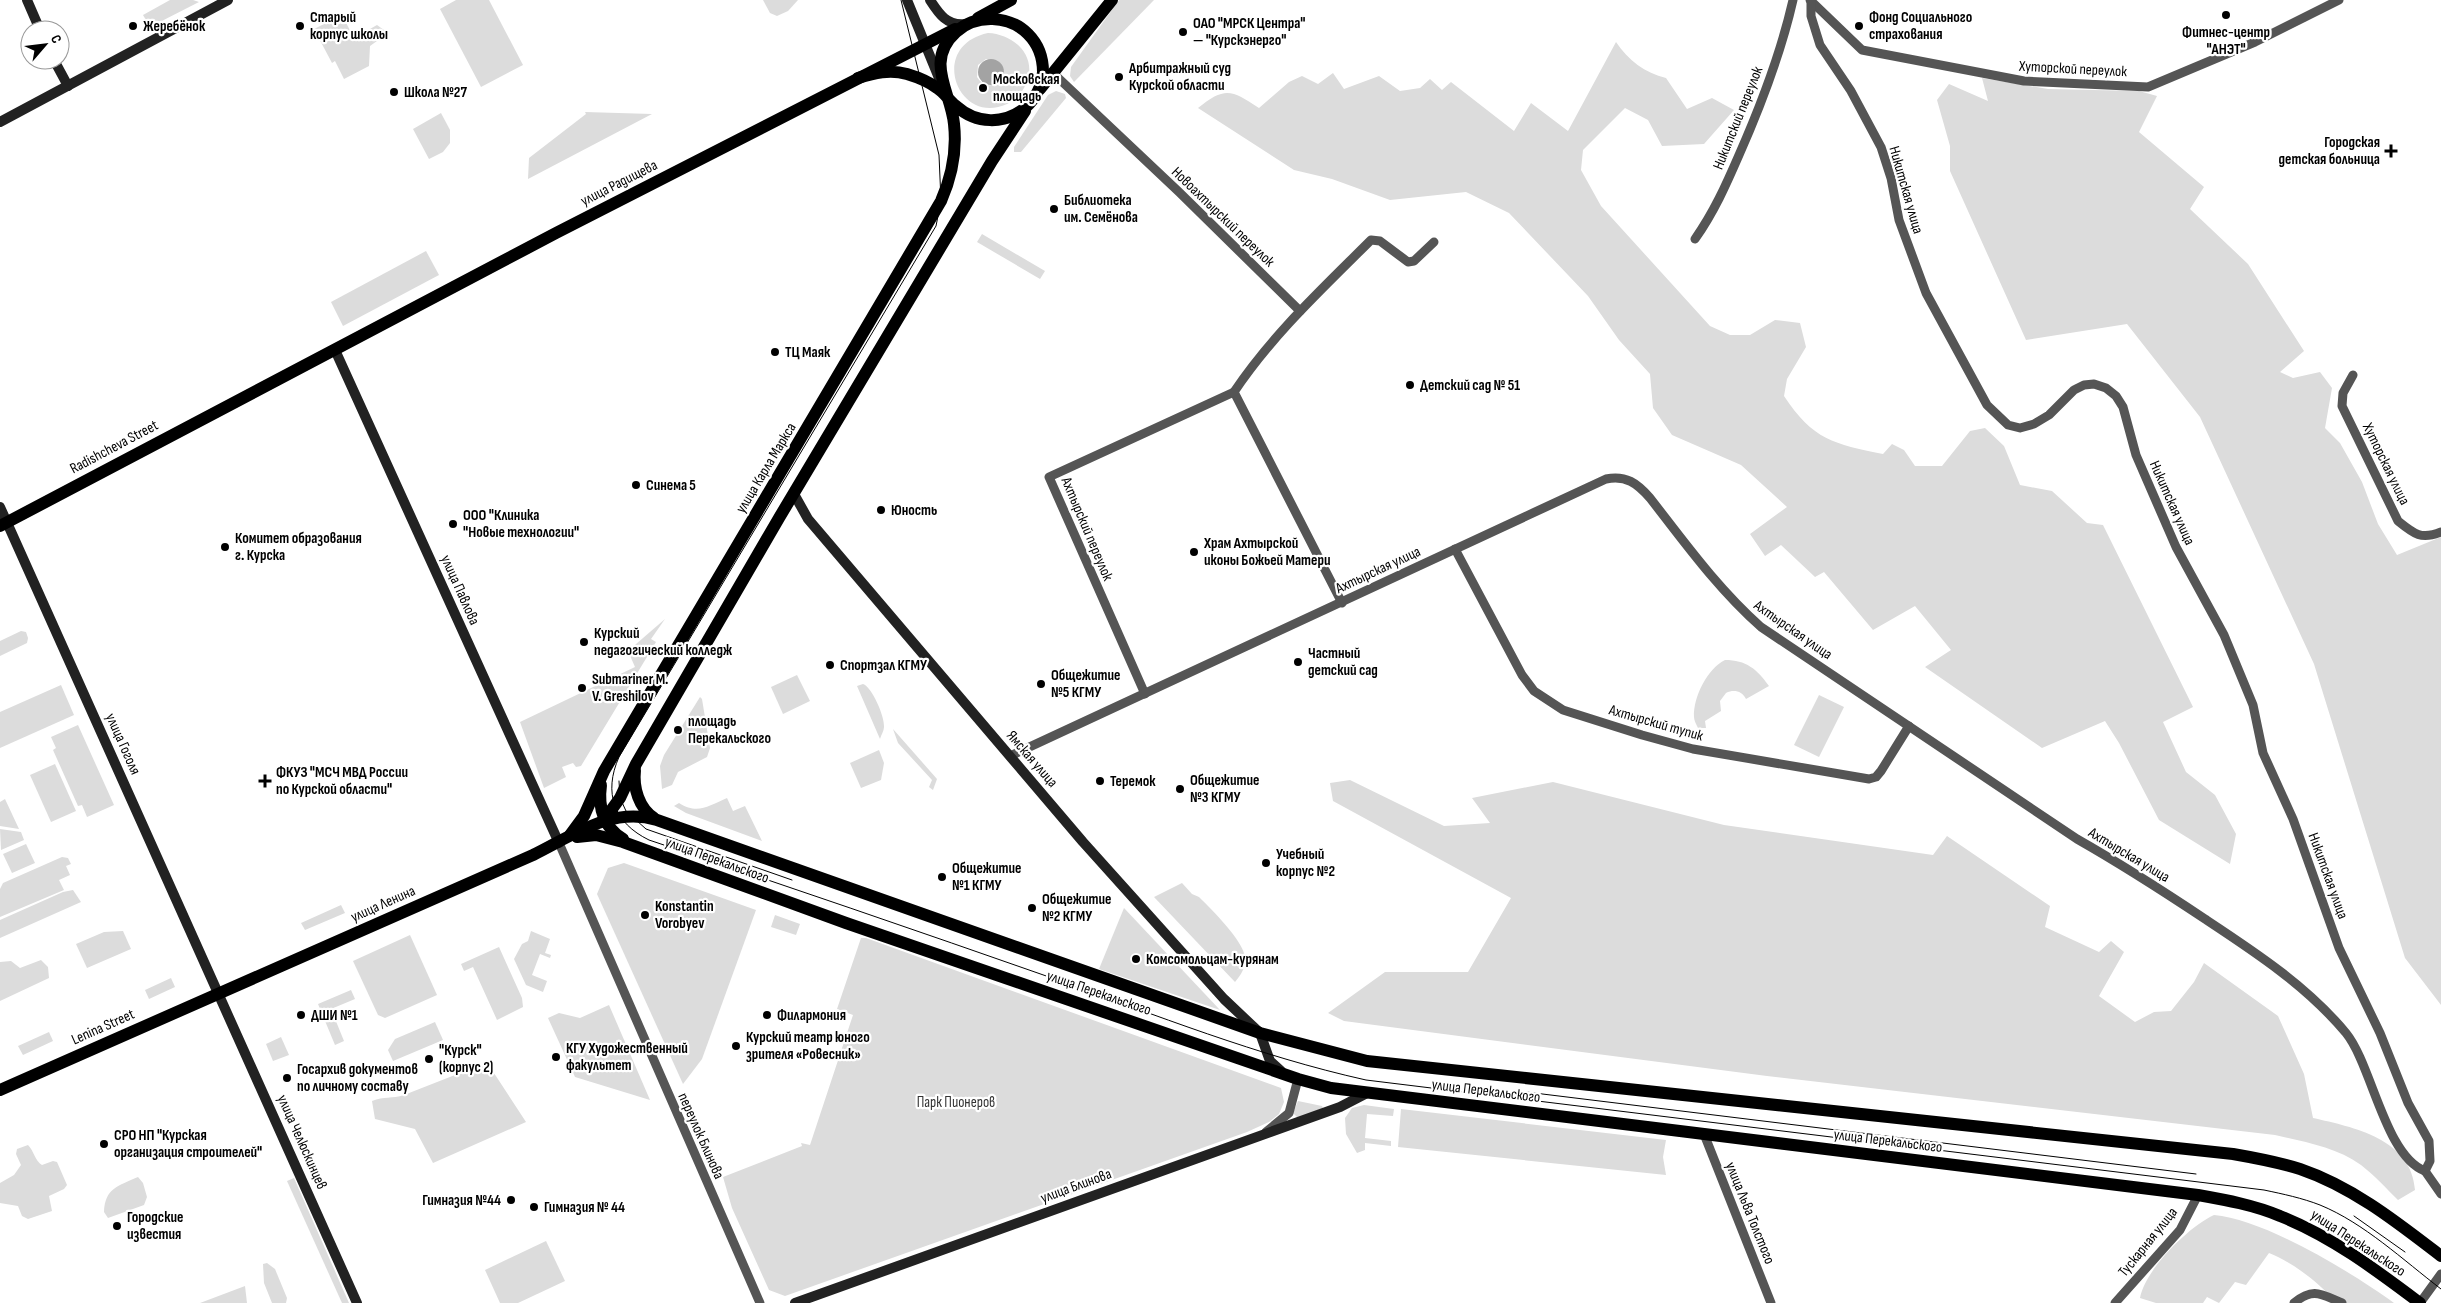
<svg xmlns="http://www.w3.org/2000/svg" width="2441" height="1303" font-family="'Sofia Sans Condensed',sans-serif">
<rect width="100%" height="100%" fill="#fff"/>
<g fill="#dcdcdc" fill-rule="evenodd">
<polygon points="170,0 193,0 199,2 150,27 143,15"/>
<polygon points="456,0 489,0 523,65 481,87 440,9"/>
<polygon points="763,0 798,0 788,11 777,16 770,13"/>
<polygon points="1119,0 1154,0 1074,82 1070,76 1071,67"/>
<polygon points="342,15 354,38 377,25 388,33 370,46 369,66 344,79 335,61 332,63 314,29"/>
<path d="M988 33C1013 34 1037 55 1027 82 1023 92 1016 100 1007 104 958 127 927 46 988 33ZM986 59 998 61 1004 72 999 83C989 87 983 86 977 77L978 65Z"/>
<path d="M1616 42C1628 60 1645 73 1666 78L1687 109 1712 98 1734 110 1704 144 1662 146 1648 120 1625 108 1583 150 1581 170 1601 206 1710 326 1730 335H1750L1775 320 1800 323 1806 347 1787 379 1784 396C1813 440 1834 444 1883 454L1892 444 1904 450 1915 466H1942L1970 431 1985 428 2004 446 2020 485 2052 491 2087 523 2103 525 2193 707 2163 722 2186 772 2215 795 2236 834 2230 864 2159 820 2119 743 2105 721 2042 748 1925 667 1951 650 1915 606 1873 630 1824 572 1815 577 1781 545 1765 556 1750 534 1787 507 1741 465 1672 435 1653 408 1650 374 1619 340 1588 296 1509 213 1466 192 1390 200 1332 179 1294 170 1198 108C1225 86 1232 90 1259 108L1289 82 1302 76 1318 84 1333 73 1344 89 1379 76 1400 91 1420 88 1430 79 1442 90 1451 82 1514 131 1531 103 1568 131Z"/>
<polygon points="1982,78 2048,89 2139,91 2157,96 2139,132 2204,187 2190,209 2248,264 2304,351 2280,372 2293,378 2320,372 2332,388 2325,428 2340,443 2362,482 2378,524 2397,555 2441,537 2441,1005 2405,958 2314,664 2200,417 2127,324 2026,340 1950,171 1950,146 1937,100 1949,84 1988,101"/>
<polygon points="1056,91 1065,94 1066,98 1021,152 1014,152 1014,147 1048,95"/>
<polygon points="585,112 652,114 528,179 529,158 586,114"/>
<polygon points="441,113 450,130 450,143 443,152 429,159 413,129"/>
<polygon points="982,234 1045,271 1040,279 977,242"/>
<polygon points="426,251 439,275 343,326 331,302"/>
<polygon points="665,619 651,639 656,642 581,766 576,767 573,763 562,767 566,777 544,788 520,722 635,667 628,651"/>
<polygon points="21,631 26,632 28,638 27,643 0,656 0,641"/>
<path d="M1725 660C1746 660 1757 669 1769 686L1746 699C1742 691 1734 689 1726 693L1720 701 1721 711 1705 721 1706 728H1698C1696 724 1694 720 1694 717 1693 697 1708 668 1725 660Z"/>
<polygon points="797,675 810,701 783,714 771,687"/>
<path d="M863 684C872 687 885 717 884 727 884 731 881 735 880 739L857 686Z"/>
<polygon points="61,685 74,715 0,748 0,712"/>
<polygon points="1819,695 1844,707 1819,757 1794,745"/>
<polygon points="700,697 702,699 710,748 707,757 678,772 672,785 662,789 660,766 664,755"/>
<polygon points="78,725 114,805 87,817 82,805 78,806 53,750 56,748 51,737"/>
<polygon points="893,729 937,779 933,790 929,787 932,780 898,743"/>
<polygon points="879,750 884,763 881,780 861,788 850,763"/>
<polygon points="55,764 76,811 51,822 30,775"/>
<path d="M1350 780 1444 826 1490 823 1472 798 1553 782 1724 825 1933 855 1947 836 2050 906 2045 927 2099 952 2111 941 2124 952 2099 996 2135 1022 2154 1012 2171 1011 2194 982 2204 963 2278 1016 2304 1074 2313 1118C2353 1127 2412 1139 2415 1190L2398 1200C2386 1188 2374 1175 2361 1165 2336 1147 2305 1142 2275 1135L1767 1076 1344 1021 1328 1013 1385 972H1468L1511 898 1333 801 1330 783Z"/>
<path d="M727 798 733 811 745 806 762 841 686 813 674 806 679 803C698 815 708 806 727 798Z"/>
<polygon points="5,799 19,829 0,826 0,802"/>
<polygon points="0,829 21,832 24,840 1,850"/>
<polygon points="26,844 35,863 12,873 3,854"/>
<polygon points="62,857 68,858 71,864 66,866 70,875 59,880 64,890 0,917 0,889 3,883"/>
<polygon points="624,863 756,910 702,1059 683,1084 597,894 608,868"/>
<path d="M1182 883 1192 894 1199 897C1211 909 1243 940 1245 957 1246 967 1241 975 1235 982L1154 897Z"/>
<polygon points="73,890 81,902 0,938 0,920 63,892"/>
<polygon points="341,905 345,913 305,930 301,923"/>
<polygon points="1124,908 1220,1010 1099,969"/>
<polygon points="775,915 800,924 796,935 771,927"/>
<polygon points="123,931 131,949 87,968 76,944 104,932"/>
<polygon points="531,931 550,939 545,953 551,955 550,958 540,954 532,975 547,981 543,992 526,985 514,959 522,944 528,941"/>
<polygon points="410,935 437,995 385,1018 378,1015 353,961"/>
<polygon points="861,938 866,938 1281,1088 1284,1102 1279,1114 1269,1122 1247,1132 785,1296 769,1290 732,1208 723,1177 802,1146 801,1143 810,1145 853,1015 837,1009"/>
<polygon points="499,947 522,998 523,1007 497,1020 473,967 464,971 461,964"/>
<polygon points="41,960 48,967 49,978 0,1001 0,962 11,961 20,968"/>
<polygon points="171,978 175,987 149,999 145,990"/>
<polygon points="351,990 355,999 331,1009 344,1041 335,1045 318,1004"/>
<polygon points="609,1005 650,1100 575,1077 548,1018 559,1013 580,1018"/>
<polygon points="435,1022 443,1040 393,1061 388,1050 395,1039"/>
<polygon points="49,1032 53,1041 23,1055 18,1046"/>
<polygon points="281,1037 289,1055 273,1061 266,1044"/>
<path d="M483 1064 492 1070 526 1122 433 1163 415 1129 375 1119 372 1101C384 1096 392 1099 404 1095Z"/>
<polygon points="1298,1101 1322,1106 1323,1108 1298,1118 1293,1113"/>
<polygon points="1364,1105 1394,1109 1393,1116 1367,1114 1365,1138 1391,1141 1391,1146 1365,1143 1365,1150 1357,1153 1346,1134 1345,1118 1352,1108"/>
<polygon points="1401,1109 1666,1140 1663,1157 1666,1175 1398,1147"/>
<path d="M28 1145C34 1151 35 1161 42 1165L53 1161 57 1162 67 1185 64 1189 49 1196 52 1211 28 1219 22 1216 18 1206 0 1203V1183L14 1175 21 1165 16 1154 17 1149Z"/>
<path d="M138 1177 143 1183 147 1197 144 1205 108 1218 104 1212C105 1188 118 1186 138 1177Z"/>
<polygon points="294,1178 349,1303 342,1303 287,1181"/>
<path d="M2214 1215C2264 1219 2353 1273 2394 1303H2337C2319 1283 2294 1263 2269 1253L2246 1285 2235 1282 2219 1303 2207 1297 2203 1303H2156L2140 1298C2145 1270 2188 1227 2214 1215Z"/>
<polygon points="546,1241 565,1281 518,1303 500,1303 485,1270"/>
<polygon points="267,1263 275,1269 287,1298 286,1303 272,1303 264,1283 263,1264"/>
<polygon points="245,1286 247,1303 200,1303"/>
</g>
<circle fill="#a3a3a3" cx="991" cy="72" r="13"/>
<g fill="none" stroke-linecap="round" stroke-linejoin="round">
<g stroke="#555" stroke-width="9">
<polyline points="1810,0 1862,50 2024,81 2148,87 2255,42 2339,0"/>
<polyline points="1811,2 1811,16 1820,45 1851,91 1881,147 1891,178 1899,220 1926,293 1987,405 2008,425 2020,428 2034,424 2049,415 2074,390 2084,385 2094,384 2106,388 2116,396 2123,407 2136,455 2176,547 2224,635 2253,705 2263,753 2293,819 2339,948 2380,1033 2408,1103 2429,1141 2430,1161 2425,1171"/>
<polyline points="1054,74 1179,192 1300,311"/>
<path d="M1695 239C1714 212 1726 185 1739 155 1761 105 1781 53 1793 0"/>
<path d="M2353 375 2343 393 2342 406 2398 521C2414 534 2421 540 2441 532"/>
<polyline points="1455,549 1522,675 1534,691 1563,710 1642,735 1693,749 1869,779 1876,777 1881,771 1909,726"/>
<path d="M1342 603 1234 392C1272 335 1323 288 1371 240L1380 241 1408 262 1414 261 1434 242"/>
<polyline points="1145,694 1049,477 1234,392"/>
<path d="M1010 756 1606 479C1626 475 1637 483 1650 498 1685 543 1718 589 1761 627L2077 839C2121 864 2163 891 2205 919 2255 952 2307 986 2346 1033 2372 1065 2385 1156 2425 1171"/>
<polyline points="559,843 760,1303"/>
<polyline points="1266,1132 1289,1113 1298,1079"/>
<polyline points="1704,1134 1771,1303"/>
<polyline points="2425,1171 2441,1194"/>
<polyline points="2115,1303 2180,1230 2198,1195"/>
<path d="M2294 1303C2313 1287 2321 1294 2342 1303"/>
<polyline points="2420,1303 2441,1274"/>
</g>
<g stroke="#222" stroke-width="10">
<polyline points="27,0 40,30"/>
<polyline points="907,0 939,78"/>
<path d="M930 0C939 14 947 26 965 24"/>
<polyline points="54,60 68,86"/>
<polyline points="0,122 228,0"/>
<polyline points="335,350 559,843"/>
<polyline points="794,494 808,519 1083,842 1224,999 1260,1033 1270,1061 1281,1071"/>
<polyline points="0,507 357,1303"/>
<polyline points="795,1303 1340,1107 1367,1093"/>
</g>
<g stroke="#000" stroke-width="12">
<polyline points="978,18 1011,0"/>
<polyline points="1040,89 1112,0"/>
<polyline points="0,526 556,233 955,29"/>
<path d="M635 770C633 788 639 808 654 818"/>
<path d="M601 785C598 807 603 827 623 839"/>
<polyline points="604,820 620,798 636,764 779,518 992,161 1025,111"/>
<path d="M570 835 584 816 604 771 941 201C952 176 957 151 954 124 951 92 924 61 956 32 976 14 1009 15 1028 34 1038 44 1043 58 1043 72 1042 86 1035 99 1025 108 1004 125 976 124 956 106 949 101 945 93 937 88 928 81 917 77 907 74 890 69 874 73 858 78"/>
<path d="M577 837 596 835 623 842 846 923 1298 1079 1331 1088 2198 1195C2226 1200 2254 1205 2280 1216 2331 1236 2376 1270 2420 1303"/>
<path d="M0 1090 533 855C572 836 612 806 657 820L1260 1033 1367 1061 2233 1154C2256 1158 2278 1162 2300 1169 2353 1187 2398 1223 2441 1256"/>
</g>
<g stroke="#000" stroke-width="1">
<path d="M901 0 939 155 941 201 936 226 619 757C603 793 614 823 649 840 784 885 918 931 1052 978 1156 1015 1258 1056 1366 1080L2264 1190C2283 1194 2302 1198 2320 1205 2364 1223 2403 1260 2441 1289"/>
<polyline points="619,781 620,798 626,811 646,829 792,880"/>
<polyline points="1526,1092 2196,1174"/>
<polyline points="2354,1216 2405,1252"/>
</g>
</g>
<g fill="#000" stroke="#fff" stroke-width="2">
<circle cx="2226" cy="15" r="5"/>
<circle cx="133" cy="26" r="5"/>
<circle cx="300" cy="26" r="5"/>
<circle cx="1859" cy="26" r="5"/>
<circle cx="1183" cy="32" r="5"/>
<circle cx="1119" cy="77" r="5"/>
<circle cx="983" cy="88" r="5"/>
<circle cx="394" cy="92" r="5"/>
<path d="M2388.5 143.5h5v5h5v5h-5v5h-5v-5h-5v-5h5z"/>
<circle cx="1054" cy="209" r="5"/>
<circle cx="775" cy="352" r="5"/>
<circle cx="1410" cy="385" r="5"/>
<circle cx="636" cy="485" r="5"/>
<circle cx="881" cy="510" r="5"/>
<circle cx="453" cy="524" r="5"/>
<circle cx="225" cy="547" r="5"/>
<circle cx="1194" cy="552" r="5"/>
<circle cx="584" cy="642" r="5"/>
<circle cx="1298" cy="662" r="5"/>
<circle cx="830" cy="665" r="5"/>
<circle cx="1041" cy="684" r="5"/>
<circle cx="582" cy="688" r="5"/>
<circle cx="678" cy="730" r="5"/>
<path d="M262.5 773.5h5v5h5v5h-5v5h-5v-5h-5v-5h5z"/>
<circle cx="1100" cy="781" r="5"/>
<circle cx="1180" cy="789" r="5"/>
<circle cx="1266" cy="863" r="5"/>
<circle cx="942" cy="877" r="5"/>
<circle cx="1032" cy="908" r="5"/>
<circle cx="645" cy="915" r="5"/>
<circle cx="1136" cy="959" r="5"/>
<circle cx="301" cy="1015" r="5"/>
<circle cx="767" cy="1015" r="5"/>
<circle cx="736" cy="1046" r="5"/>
<circle cx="556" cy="1057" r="5"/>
<circle cx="429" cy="1059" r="5"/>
<circle cx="287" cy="1078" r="5"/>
<circle cx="104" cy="1144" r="5"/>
<circle cx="511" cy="1200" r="5"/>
<circle cx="534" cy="1207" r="5"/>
<circle cx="117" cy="1226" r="5"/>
</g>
<g text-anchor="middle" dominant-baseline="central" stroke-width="4.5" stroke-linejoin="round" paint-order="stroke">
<g font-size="15" font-weight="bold" fill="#000" stroke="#fff" text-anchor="start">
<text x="310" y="17">Старый<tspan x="310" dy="17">корпус школы</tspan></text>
<text x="1869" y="17">Фонд Социального<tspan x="1869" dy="17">страхования</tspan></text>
<text x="1193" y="23">ОАО "МРСК Центра"<tspan x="1193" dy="17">— "Курскэнерго"</tspan></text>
<text x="143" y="26">Жеребёнок</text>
<text x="2226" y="32" text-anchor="middle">Фитнес-центр<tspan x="2226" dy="17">"АНЭТ"</tspan></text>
<text x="1129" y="68">Арбитражный суд<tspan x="1129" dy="17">Курской области</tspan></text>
<text x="993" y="79">Московская<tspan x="993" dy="17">площадь</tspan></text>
<text x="404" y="92">Школа №27</text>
<text x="2380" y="142" text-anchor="end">Городская<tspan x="2380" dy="17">детская больница</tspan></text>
<text x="1064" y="200">Библиотека<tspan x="1064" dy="17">им. Семёнова</tspan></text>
<text x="785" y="352">ТЦ Маяк</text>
<text x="1420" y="385">Детский сад № 51</text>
<text x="646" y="485">Синема 5</text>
<text x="891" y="510">Юность</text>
<text x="463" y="515">ООО "Клиника<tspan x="463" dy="17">"Новые технологии"</tspan></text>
<text x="235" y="538">Комитет образования<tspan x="235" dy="17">г. Курска</tspan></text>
<text x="1204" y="543">Храм Ахтырской<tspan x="1204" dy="17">иконы Божьей Матери</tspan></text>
<text x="594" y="633">Курский<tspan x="594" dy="17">педагогический колледж</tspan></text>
<text x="1308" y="653">Частный<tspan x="1308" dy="17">детский сад</tspan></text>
<text x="840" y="665">Спортзал КГМУ</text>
<text x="1051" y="675">Общежитие<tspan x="1051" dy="17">№5 КГМУ</tspan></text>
<text x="592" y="679">Submariner M.<tspan x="592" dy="17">V. Greshilov</tspan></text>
<text x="688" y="721">площадь<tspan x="688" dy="17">Перекальского</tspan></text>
<text x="276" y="772">ФКУЗ "МСЧ МВД России<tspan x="276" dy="17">по Курской области"</tspan></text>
<text x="1190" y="780">Общежитие<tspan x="1190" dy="17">№3 КГМУ</tspan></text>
<text x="1110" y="781">Теремок</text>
<text x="1276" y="854">Учебный<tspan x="1276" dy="17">корпус №2</tspan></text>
<text x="952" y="868">Общежитие<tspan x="952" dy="17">№1 КГМУ</tspan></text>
<text x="1042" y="899">Общежитие<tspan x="1042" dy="17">№2 КГМУ</tspan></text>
<text x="655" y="906">Konstantin<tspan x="655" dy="17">Vorobyev</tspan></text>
<text x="1146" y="959">Комсомольцам-курянам</text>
<text x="311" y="1015">ДШИ №1</text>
<text x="777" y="1015">Филармония</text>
<text x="746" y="1037">Курский театр юного<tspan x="746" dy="17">зрителя «Ровесник»</tspan></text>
<text x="566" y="1048">КГУ Художественный<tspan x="566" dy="17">факультет</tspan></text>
<text x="439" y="1050">"Курск"<tspan x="439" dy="17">(корпус 2)</tspan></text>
<text x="297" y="1069">Госархив документов<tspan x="297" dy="17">по личному составу</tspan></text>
<text x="114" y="1135">СРО НП "Курская<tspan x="114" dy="17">организация строителей"</tspan></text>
<text x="501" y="1200" text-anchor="end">Гимназия №44</text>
<text x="544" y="1207">Гимназия № 44</text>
<text x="127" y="1217">Городские<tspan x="127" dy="17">известия</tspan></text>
</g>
<g font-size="15" fill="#000" stroke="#fff">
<text transform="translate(2073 69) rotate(3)">Хуторской переулок</text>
<text transform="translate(1738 118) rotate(-68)">Никитский переулок</text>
<text transform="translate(619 183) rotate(-27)">улица Радищева</text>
<text transform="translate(1906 190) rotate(74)">Никитская улица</text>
<text transform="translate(1223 217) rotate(44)">Новоахтырский переулок</text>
<text transform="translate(114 447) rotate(-28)">Radishcheva Street</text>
<text transform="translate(2386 464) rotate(64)">Хуторская улица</text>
<text transform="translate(766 468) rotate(-59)">улица Карла Маркса</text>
<text transform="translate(2172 503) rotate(66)">Никитская улица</text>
<text transform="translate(1087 529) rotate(67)">Ахтырский переулок</text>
<text transform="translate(1378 570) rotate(-25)">Ахтырская улица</text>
<text transform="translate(460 590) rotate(66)">улица Павлова</text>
<text transform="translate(1793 630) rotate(35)">Ахтырская улица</text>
<text transform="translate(1656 723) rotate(16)">Ахтырский тупик</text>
<text transform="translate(123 744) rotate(66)">улица Гоголя</text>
<text transform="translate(1032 759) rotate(49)">Ямская улица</text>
<text transform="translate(2129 855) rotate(31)">Ахтырская улица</text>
<text transform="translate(717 860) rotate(20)">улица Перекальского</text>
<text transform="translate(2328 876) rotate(70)">Никитская улица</text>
<text transform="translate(383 904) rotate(-24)">улица Ленина</text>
<text transform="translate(1099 993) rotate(19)">улица Перекальского</text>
<text transform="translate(103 1027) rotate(-24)">Lenina Street</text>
<text transform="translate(1486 1091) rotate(7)">улица Перекальского</text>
<text transform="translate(701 1136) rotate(66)">переулок Блинова</text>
<text transform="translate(1888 1141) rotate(7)">улица Перекальского</text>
<text transform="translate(302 1142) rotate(66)">улица Челюскинцев</text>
<text transform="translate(1076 1186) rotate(-20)">улица Блинова</text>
<text transform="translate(1750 1213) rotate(68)">улица Льва Толстого</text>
<text transform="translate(2148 1242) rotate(-51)">Тускарная улица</text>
<text transform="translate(2358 1243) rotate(33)">улица Перекальского</text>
</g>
<g font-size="15" fill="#333" stroke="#fff">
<text x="956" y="1102">Парк Пионеров</text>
</g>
</g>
<g transform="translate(45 45) rotate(62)"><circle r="24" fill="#ffffff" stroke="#999999"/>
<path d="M0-4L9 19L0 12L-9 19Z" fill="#000000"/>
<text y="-8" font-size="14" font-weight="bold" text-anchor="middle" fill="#000000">С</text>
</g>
</svg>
